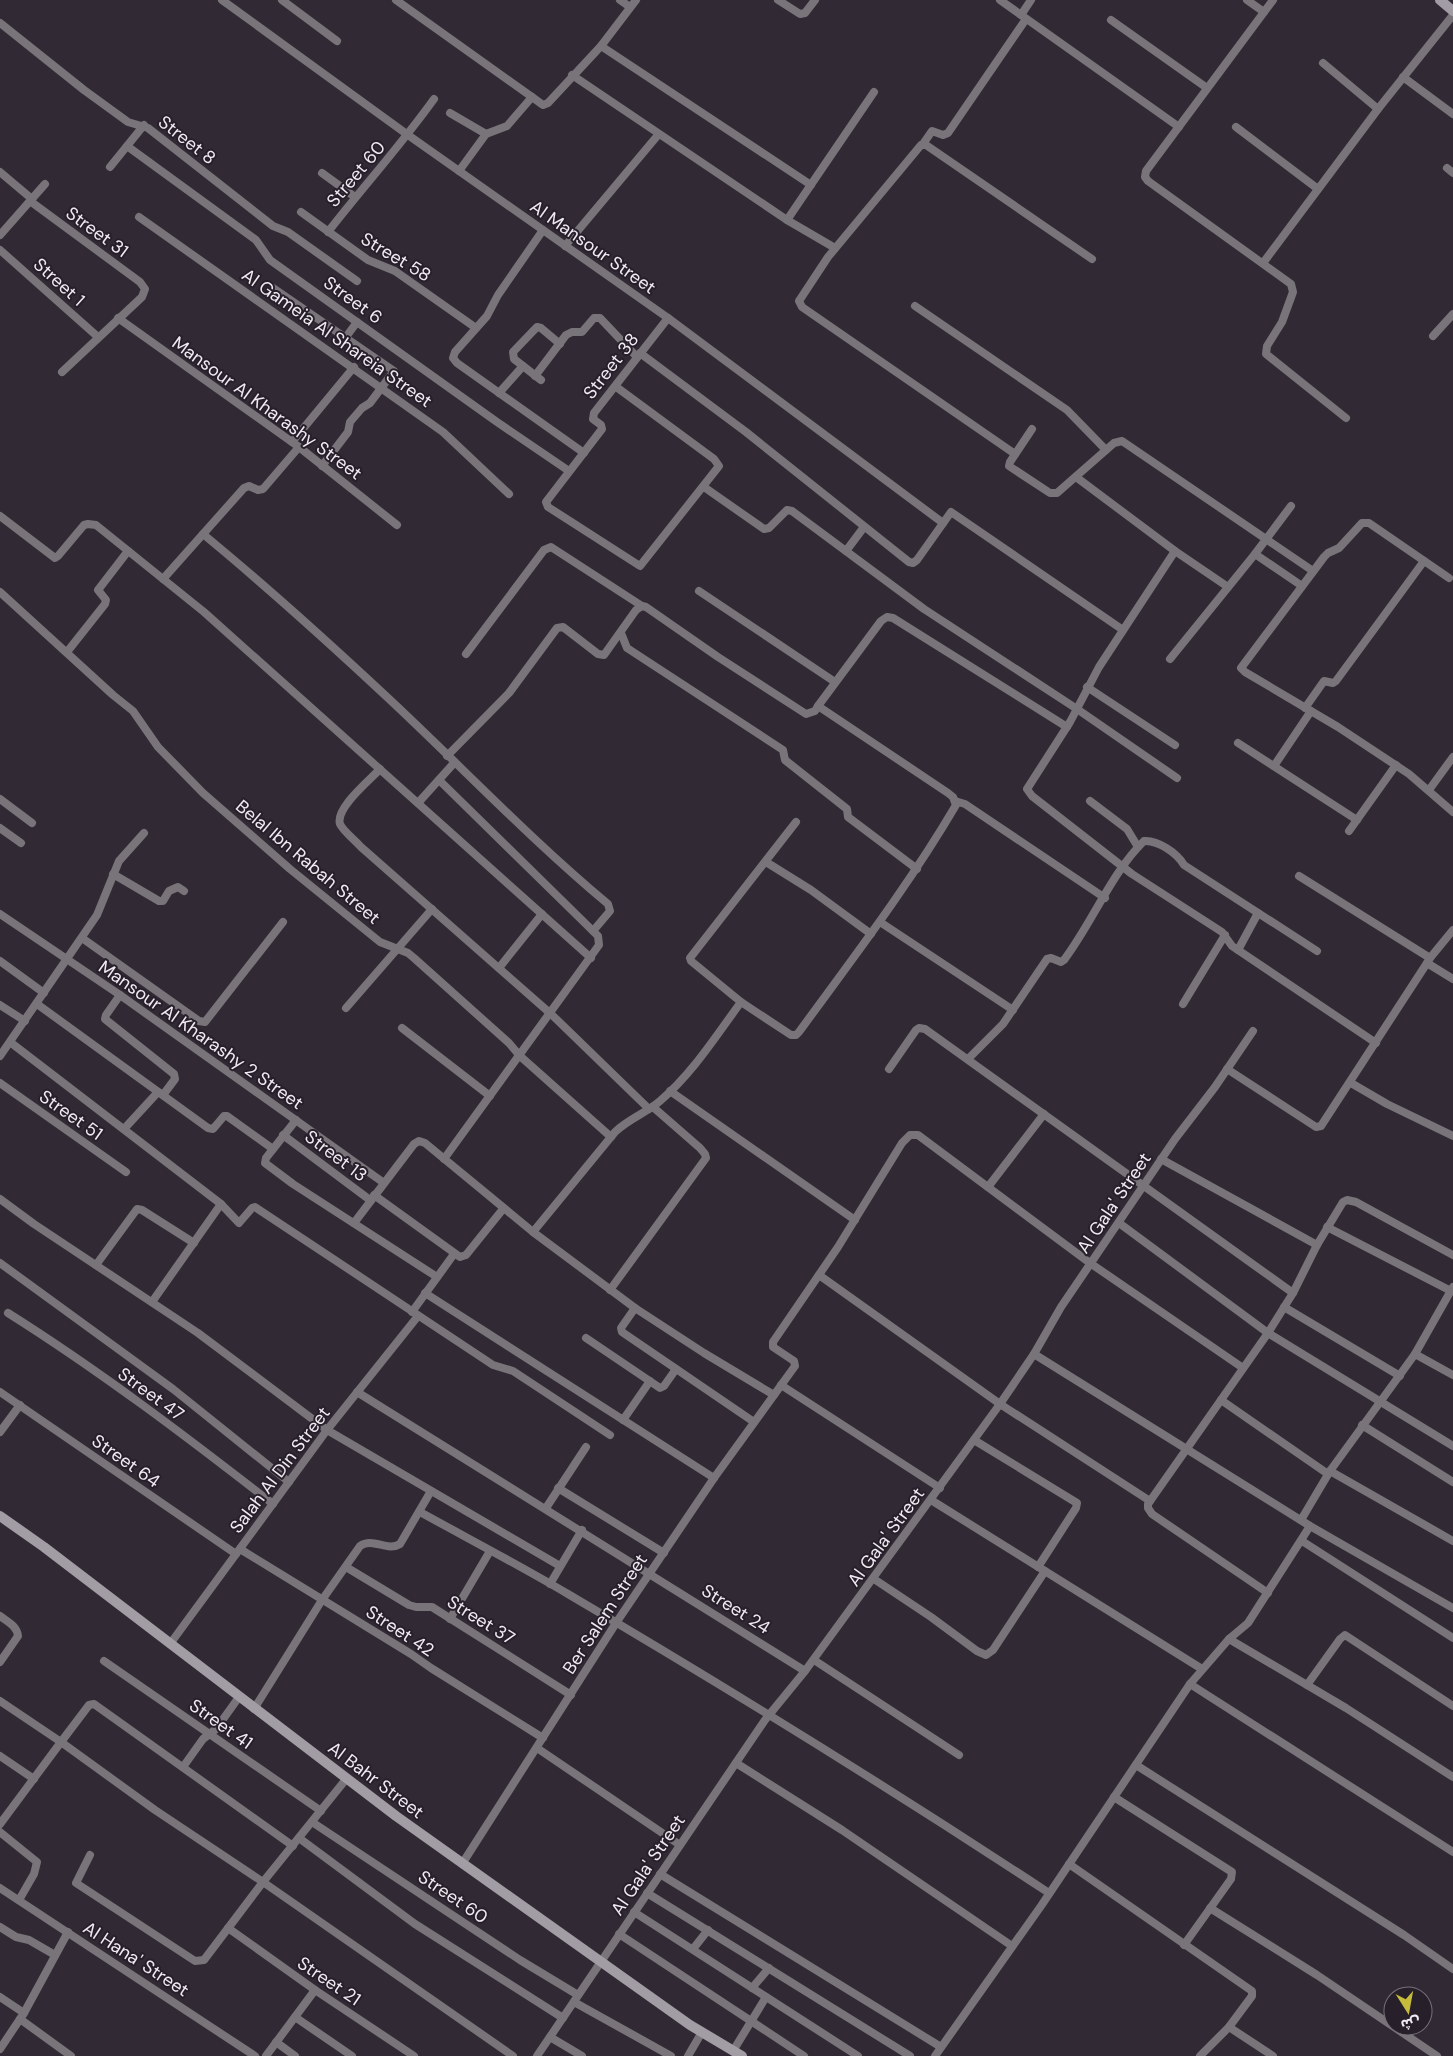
<svg xmlns="http://www.w3.org/2000/svg" width="1453" height="2056" font-family="'DM Sans','Noto Sans Arabic',sans-serif">
<rect width="100%" height="100%" fill="#312a35"/>
<g fill="none" stroke-linecap="round" stroke-linejoin="round">
<g stroke="#78747a" stroke-width="8">
<polyline points="222,0 408,135 668,318 943,523"/>
<polyline points="282,0 337,41"/>
<polyline points="396,0 532,97"/>
<polyline points="620,0 630,7"/>
<polyline points="778,0 800,14 805,13 815,0"/>
<polyline points="1000,0 1179,127"/>
<polyline points="1247,0 1264,12"/>
<polyline points="1273,0 1146,171 1145,177 1148,181 1291,284 1293,292 1282,322 1267,346 1266,354 1346,418"/>
<polyline points="1021,15 1031,0"/>
<polyline points="1111,20 1207,88"/>
<polyline points="0,23 84,90 128,122 148,128 273,226 288,232 357,281"/>
<polyline points="601,46 811,185"/>
<polyline points="1323,63 1378,109"/>
<polyline points="572,75 787,220 874,92"/>
<polyline points="1403,77 1453,114"/>
<polyline points="450,113 486,134"/>
<polyline points="1236,127 1318,189"/>
<polyline points="923,144 932,131 943,135 948,133 1026,19"/>
<polyline points="127,146 256,240 270,260 497,422 569,471"/>
<polyline points="110,167 144,125"/>
<polyline points="1447,168 1453,173"/>
<polyline points="459,171 486,134 507,126 532,97 543,105 548,103 601,46 636,0"/>
<polyline points="0,172 32,199"/>
<polyline points="322,173 355,197"/>
<polyline points="30,201 140,282 145,289 142,297 62,372"/>
<polyline points="301,212 368,260 395,271 476,328"/>
<polyline points="139,217 443,432 509,494"/>
<polyline points="787,220 835,248"/>
<polyline points="543,230 498,295 487,316 455,352 453,358 457,363 584,453"/>
<path d="M328 232C363 187 401 145 434 99"/>
<polyline points="0,235 45,184"/>
<polyline points="565,246 658,135"/>
<polyline points="0,250 98,337"/>
<polyline points="1263,263 1378,109 1453,15"/>
<polyline points="273,288 394,371 370,403 362,408 350,422 348,432 322,466"/>
<polyline points="915,306 1067,410 1106,450"/>
<polyline points="118,318 299,447 397,525"/>
<polyline points="1433,336 1453,314"/>
<polyline points="346,337 357,322"/>
<polyline points="640,353 746,432 909,562 913,563 917,560 951,512 1123,630"/>
<polyline points="535,376 566,335 572,332 582,332 594,318 600,318 637,357"/>
<polyline points="541,380 514,359 513,352 537,327 541,328 560,344"/>
<polyline points="615,386 714,459 719,466 640,566 548,507 546,502 602,429 601,425 593,419 594,413 668,318"/>
<polyline points="499,393 523,366"/>
<polyline points="1032,429 1010,462 1009,466 1050,493 1057,493 1114,443 1122,441 1313,571"/>
<polyline points="292,442 354,367"/>
<polyline points="1015,454 802,307 799,301 828,257 921,145 926,145 1092,259"/>
<polyline points="1076,477 1175,551 1228,587"/>
<polyline points="704,487 764,529 769,528 787,510 792,511 924,609 1077,709 1177,778"/>
<polyline points="0,516 55,558 58,556 84,525 88,524 96,525 204,612 591,958"/>
<path d="M203 534C266 586 327 641 387 697 461 766 530 839 608 904L610 911 593 931"/>
<polyline points="846,551 864,527"/>
<polyline points="1175,551 1099,667 1070,722 1027,789 1032,796 1132,874 1222,932 1232,946 1376,1043"/>
<polyline points="1255,554 1302,586"/>
<polyline points="1449,578 1369,523 1362,523 1339,548 1328,553 1324,557 1241,668 1245,672 1338,727 1409,774 1453,812"/>
<polyline points="163,579 244,488 249,486 258,490 263,489 299,447"/>
<polyline points="699,591 835,682"/>
<polyline points="0,592 113,695 133,711 158,747 203,793 290,869 380,942 408,953 414,958 509,1043 520,1056 611,1137"/>
<polyline points="621,633 627,648 783,750 785,760 847,809 848,817 917,869"/>
<polyline points="67,652 105,604 106,600 98,590 128,551"/>
<polyline points="466,654 544,550 551,547 642,606"/>
<polyline points="1170,659 1255,554 1291,506"/>
<polyline points="1087,687 1175,745"/>
<polyline points="1305,708 1324,681 1333,683 1336,681 1424,561"/>
<polyline points="1238,743 1357,820"/>
<polyline points="447,756 509,693 557,628 563,627 598,654 604,655 636,610 642,606 646,607 718,657 806,714 815,711 818,706"/>
<polyline points="1274,766 1311,711"/>
<path d="M380 769C370 780 335 808 340 824 343 831 355 840 361 847L551 1014 649 1109"/>
<polyline points="439,780 593,931 598,936 599,945 444,1159"/>
<polyline points="1429,790 1453,757"/>
<polyline points="0,799 32,823"/>
<polyline points="955,801 965,804 1105,898"/>
<polyline points="1090,801 1127,829 1138,847"/>
<polyline points="418,803 454,763"/>
<path d="M796 822 690 958 691 961 741 1002 791 1035H796L799 1032C853 958 909 885 956 805L953 797 948 793 818 706 881 621 887 617 893 618 1067 727"/>
<polyline points="0,828 21,843"/>
<polyline points="1349,831 1396,765"/>
<polyline points="766,862 811,890 871,934"/>
<polyline points="113,874 159,901 163,901 169,891 178,887 184,891"/>
<polyline points="1299,876 1430,958 1427,963"/>
<polyline points="0,914 120,995 384,1183"/>
<polyline points="880,922 1013,1010"/>
<polyline points="82,938 199,1021 205,1022 283,922"/>
<polyline points="1238,950 1258,913"/>
<polyline points="1430,958 1453,930"/>
<polyline points="0,961 44,993"/>
<polyline points="499,968 542,914"/>
<polyline points="120,995 106,1015 105,1019 174,1074 175,1079 163,1095"/>
<polyline points="37,1004 208,1128 213,1129 224,1116 227,1116 273,1149"/>
<polyline points="1183,1004 1225,935"/>
<polyline points="0,1005 25,1021"/>
<polyline points="346,1008 432,909"/>
<polyline points="402,1028 490,1096"/>
<polyline points="10,1042 221,1204 239,1223 252,1208 255,1207 493,1365 513,1371 610,1435"/>
<polyline points="0,1056 97,915 119,861 144,833"/>
<path d="M968 1059 1003 1024 1047 959 1051 958 1061 962 1064 960C1092 923 1112 872 1144 841 1158 840 1177 853 1184 865L1317 951"/>
<polyline points="889,1069 916,1030 919,1028 925,1029 1293,1293"/>
<polyline points="1227,1069 1316,1127 1321,1126 1427,963 1453,979"/>
<polyline points="0,1083 126,1172"/>
<polyline points="1351,1083 1387,1104 1453,1136"/>
<polyline points="670,1091 855,1220"/>
<polyline points="296,1120 266,1158 265,1163 293,1184 437,1277"/>
<polyline points="124,1129 158,1092"/>
<polyline points="283,1135 370,1200"/>
<polyline points="1161,1159 1317,1245"/>
<polyline points="988,1187 1044,1114"/>
<polyline points="374,1195 460,1257 466,1255 503,1209"/>
<polyline points="0,1199 34,1224 198,1333 327,1430 560,1566"/>
<path d="M354 1223 414 1144 419 1141 425 1143 533 1232 615 1132C628 1119 646 1113 660 1101 692 1074 716 1036 741 1002"/>
<polyline points="1119,1223 1268,1333 1453,1446"/>
<polyline points="1327,1227 1451,1291"/>
<polyline points="533,1232 635,1308 704,1353 774,1395"/>
<polyline points="0,1263 173,1389 289,1482"/>
<polyline points="96,1265 137,1209 142,1210 194,1243"/>
<polyline points="819,1275 1000,1404 1150,1501"/>
<polyline points="610,1290 706,1158 705,1154 700,1148 653,1107"/>
<polyline points="425,1293 714,1478"/>
<polyline points="152,1302 221,1204"/>
<polyline points="1284,1307 1400,1376"/>
<polyline points="635,1308 621,1328 622,1332 754,1422"/>
<polyline points="412,1312 454,1254"/>
<path d="M8 1313C100 1371 187 1437 273 1504"/>
<polyline points="586,1338 660,1388 664,1386 676,1369"/>
<polyline points="1034,1354 1310,1526 1453,1608"/>
<polyline points="1415,1354 1453,1375"/>
<polyline points="781,1385 940,1488"/>
<polyline points="0,1392 236,1554"/>
<polyline points="357,1392 805,1671"/>
<polyline points="1221,1400 1328,1474"/>
<polyline points="623,1420 650,1381"/>
<polyline points="1362,1425 1453,1482"/>
<polyline points="0,1432 20,1405"/>
<polyline points="974,1440 1077,1503 1076,1508 1038,1567"/>
<polyline points="1330,1471 1453,1541"/>
<polyline points="558,1488 664,1553"/>
<polyline points="931,1500 1202,1669"/>
<polyline points="546,1508 586,1447"/>
<path d="M420 1512C469 1539 519 1565 568 1594 731 1690 891 1789 1049 1893"/>
<polyline points="1301,1520 1330,1471 1415,1354 1453,1287"/>
<polyline points="1302,1541 1453,1638"/>
<polyline points="240,1549 411,1654 431,1668 543,1738"/>
<polyline points="346,1567 409,1605 416,1607 432,1607 571,1695"/>
<polyline points="874,1579 931,1617 977,1651 986,1655 993,1650 1045,1571"/>
<polyline points="550,1584 582,1530"/>
<polyline points="1268,1593 1152,1514 1148,1508 1148,1504 1268,1333 1293,1293 1317,1245 1343,1202 1347,1200 1356,1202 1453,1255"/>
<path d="M0 1616C8 1622 17 1626 18 1636L0 1662"/>
<polyline points="450,1619 490,1551"/>
<polyline points="1229,1639 1346,1708 1453,1777"/>
<polyline points="170,1644 327,1430 418,1316"/>
<polyline points="814,1660 959,1755"/>
<polyline points="104,1661 321,1811"/>
<polyline points="1190,1684 1453,1852"/>
<polyline points="1307,1685 1340,1639 1345,1635 1453,1706"/>
<polyline points="0,1701 61,1742 0,1824"/>
<path d="M254 1709 322 1600 360 1546C373 1537 387 1552 400 1544L431 1491"/>
<polyline points="537,1748 680,1845"/>
<polyline points="0,1756 34,1779"/>
<polyline points="736,1763 842,1830 1012,1946"/>
<polyline points="1136,1765 1404,1935 1453,1969"/>
<polyline points="183,1767 203,1739 216,1729 239,1697"/>
<polyline points="1114,1797 1232,1872 1231,1879 1184,1945"/>
<polyline points="312,1822 520,1960 578,1995"/>
<polyline points="0,1832 37,1862 34,1874 19,1900"/>
<polyline points="299,1838 415,1924 563,2018"/>
<polyline points="293,1846 94,1704 89,1705 61,1742 155,1810 263,1882 513,2056"/>
<polyline points="90,1855 76,1883 195,1961 204,1960 263,1882 347,1778"/>
<polyline points="462,1864 616,1623 714,1478 795,1366 794,1361 773,1347 773,1342 838,1247 902,1143 910,1135 918,1135 1090,1263 1243,1368"/>
<polyline points="1069,1864 1252,1991 1252,1996 1229,2027 1200,2056"/>
<polyline points="660,1874 941,2047"/>
<polyline points="0,1888 255,2056"/>
<polyline points="647,1893 910,2056"/>
<polyline points="1210,1908 1317,1975 1437,2056"/>
<polyline points="634,1912 858,2056"/>
<polyline points="0,1927 16,1937 29,1940 55,1955"/>
<polyline points="228,1928 315,1990 414,2056"/>
<polyline points="619,1934 804,2056"/>
<polyline points="693,1949 708,1930"/>
<polyline points="752,1988 769,1968"/>
<polyline points="0,1997 24,2013 0,2049"/>
<polyline points="574,2002 671,2056"/>
<polyline points="24,2013 68,1932"/>
<polyline points="295,2017 352,2056"/>
<polyline points="20,2019 71,2056"/>
<polyline points="1229,2027 1273,2056"/>
<polyline points="550,2037 582,2056"/>
<polyline points="276,2042 295,2056"/>
<polyline points="733,2051 766,1997"/>
<polyline points="266,2056 315,1990"/>
<polyline points="537,2056 765,1720 805,1671 1000,1404 1034,1354 1061,1307 1175,1139 1215,1087 1253,1031"/>
<polyline points="688,2056 702,2032"/>
<polyline points="935,2056 1041,1906 1190,1684 1229,1639 1248,1623 1310,1526"/>
</g>
<g stroke="#a29ca5" stroke-width="10">
<polyline points="1440,0 1453,11"/>
<polyline points="0,1516 44,1547 396,1816 690,2025 742,2056"/>
</g>
</g>
<g text-anchor="middle" dominant-baseline="central" stroke-width="4" stroke-linejoin="round" paint-order="stroke">
<g font-size="18" fill="#f0ebf3" stroke="#27202b">
<text transform="translate(187 140) rotate(38)">Street 8</text>
<text transform="translate(356 174) rotate(-50)">Street 60</text>
<text transform="translate(97 232) rotate(36)">Street 31</text>
<text transform="translate(593 247) rotate(35)">Al Mansour Street</text>
<text transform="translate(396 257) rotate(31)">Street 58</text>
<text transform="translate(59 282) rotate(42)">Street 1</text>
<text transform="translate(353 300) rotate(36)">Street 6</text>
<text transform="translate(337 338) rotate(35)">Al Gameia Al Shareia Street</text>
<text transform="translate(611 366) rotate(-52)">Street 38</text>
<text transform="translate(267 408) rotate(36)">Mansour Al Kharashy Street</text>
<text transform="translate(308 862) rotate(40)">Belal Ibn Rabah Street</text>
<text transform="translate(201 1035) rotate(35)">Mansour Al Kharashy 2 Street</text>
<text transform="translate(71 1115) rotate(35)">Street 51</text>
<text transform="translate(336 1156) rotate(37)">Street 13</text>
<text transform="translate(1114 1203) rotate(-56)">Al Gala' Street</text>
<text transform="translate(151 1394) rotate(36)">Street 47</text>
<text transform="translate(126 1461) rotate(35)">Street 64</text>
<text transform="translate(280 1470) rotate(-53)">Salah Al Din Street</text>
<text transform="translate(886 1537) rotate(-54)">Al Gala' Street</text>
<text transform="translate(736 1609) rotate(32)">Street 24</text>
<text transform="translate(605 1614) rotate(-57)">Ber Salem Street</text>
<text transform="translate(481 1620) rotate(32)">Street 37</text>
<text transform="translate(400 1631) rotate(33)">Street 42</text>
<text transform="translate(221 1724) rotate(35)">Street 41</text>
<text transform="translate(376 1780) rotate(37)">Al Bahr Street</text>
<text transform="translate(648 1865) rotate(-56)">Al Gala' Street</text>
<text transform="translate(453 1897) rotate(34)">Street 60</text>
<text transform="translate(136 1959) rotate(33)">Al Hana' Street</text>
<text transform="translate(329 1981) rotate(34)">Street 21</text>
</g>
</g>
<g transform="translate(1408 2011) rotate(169)"><circle r="24" fill="#27202b" stroke="#77717b"/>
<path d="M0-4L9 19L0 12L-9 19Z" fill="#c7bb3b"/>
<text y="-8" font-size="14" font-weight="bold" text-anchor="middle" fill="#f0ebf3">ش</text>
</g>
</svg>
